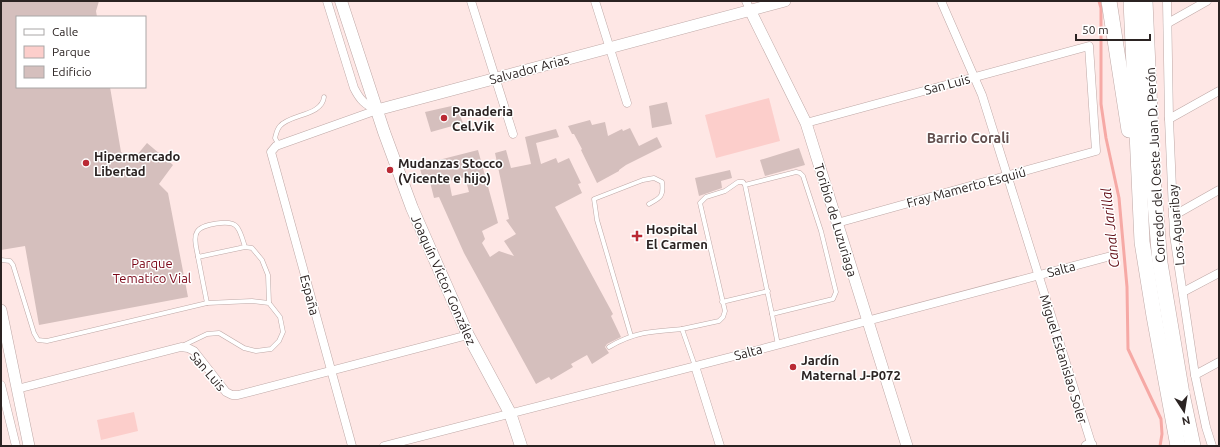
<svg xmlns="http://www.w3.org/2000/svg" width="1220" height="447" font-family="Ubuntu,sans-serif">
<rect width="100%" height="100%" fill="#fee7e5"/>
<g fill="#fccecb">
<polygon points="769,98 780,141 716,158 705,115"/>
<polygon points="134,412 138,431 101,440 97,420"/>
</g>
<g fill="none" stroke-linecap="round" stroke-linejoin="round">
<polyline stroke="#f6a9a5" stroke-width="3" points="1099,1 1101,8 1101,104 1106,138 1119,198 1127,287 1128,349 1161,419 1162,434 1160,446"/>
</g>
<g fill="#d5bfbd" fill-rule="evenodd">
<polygon points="1,1 99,1 96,11 97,17 17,17 17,87 110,87 121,152 132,161 147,143 173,165 159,184 168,193 188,297 39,325 25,246 1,250"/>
<polygon points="667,102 672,124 652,128 649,106"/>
<polygon points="456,105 463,123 431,132 425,112"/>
<polygon points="590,120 592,125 605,122 608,136 622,129 623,131 630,128 639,146 657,137 662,147 626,165 619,170 619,171 597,183 581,150 582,149 574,134 572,134 568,126"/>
<path d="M556 129 559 137 536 143 541 164 556 158 558 163 569 158 581 183 578 184 582 193 555 207 613 314 611 316 621 337 607 344 605 347 609 353 592 364 587 355 571 364 573 367 551 380 549 377 536 384 464 253 439 197 434 198 428 174 422 176 419 165 478 150 498 223 482 231 485 239 482 243 490 257 499 251 514 256 504 241 516 234 506 220 509 219 495 153 506 150 511 168 531 164 525 137ZM465 177 469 192 452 196 449 181Z"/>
<polygon points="799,148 805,165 765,176 760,160"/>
<polygon points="730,170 732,178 721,181 722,188 699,196 695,178"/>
</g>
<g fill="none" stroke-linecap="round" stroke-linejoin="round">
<defs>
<g id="service">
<path d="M279 145 275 138C276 134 277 129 280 126 290 114 322 116 324 97"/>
<path d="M245 247C243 241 241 232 237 227 231 219 201 224 197 232 193 238 197 250 198 257L245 247 252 248 262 260 268 275 269 303"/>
<polyline points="198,257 207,303"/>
<polyline points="1,260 10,261 13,265 34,333 38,340 47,341 207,303 252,301 269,303 280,317 283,332 279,341 271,349 256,351 244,348 219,333 207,334 182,346"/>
<polyline points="722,302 768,291"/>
<polyline points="772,314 778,345"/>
<path d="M631 336 597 220 594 199 643 180 654 178 662 182C664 197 660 198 649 204"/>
<path d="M609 347C634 332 653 331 682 329"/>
<polyline points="695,366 682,329 719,321 723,317 725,311 700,203 706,197 725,191 738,182 743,182 745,185 772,314 833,299 836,292 821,231 803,176 800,173 796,172 745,185"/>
</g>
<g id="minor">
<path d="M327 1 354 88C360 100 365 105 377 110"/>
<polyline points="471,1 513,134"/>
<polyline points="595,1 627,103"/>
<polyline points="746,1 750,10"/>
<polyline points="941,1 982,95 1092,446"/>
<polyline points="1167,1 1169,119 1174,235 1195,375 1206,427 1212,446"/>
<polyline points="1168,23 1207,1"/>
<polyline points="1169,119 1219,91"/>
<polyline points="806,123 1089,46 1096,151 837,223"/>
<polyline points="1173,216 1219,190"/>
<polyline points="1183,292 1219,273"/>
<polyline points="695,366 720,446"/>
<polyline points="1195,375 1219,362"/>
<polyline points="1,385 16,446"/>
<polyline points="17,389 181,347 188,348 194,351 226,392 232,395 238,395 468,335"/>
<polyline points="352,446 271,152 276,146 377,110"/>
<polyline points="384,446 758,350 1111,256"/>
</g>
<g id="tertiary">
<polyline points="750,10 806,123 907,446"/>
<polyline points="377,110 785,1"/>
<polyline points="1,310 29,446"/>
<polyline points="1087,446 1091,445"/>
</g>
<polyline id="secondary" points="341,1 384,132 412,208 468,335 510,413 521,446"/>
<g id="motorway">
<polyline points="1109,1 1129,130"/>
<polyline points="1131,1 1142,242 1154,316 1178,446"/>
<polyline points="1145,1 1153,179 1160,263 1182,394 1193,446"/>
</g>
</defs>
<use href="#service" stroke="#bea8a6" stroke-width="5"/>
<use href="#minor" stroke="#bea8a6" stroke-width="9"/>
<use href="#tertiary" stroke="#bea8a6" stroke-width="12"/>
<use href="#secondary" stroke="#bea8a6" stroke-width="13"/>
<use href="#motorway" stroke="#bea8a6" stroke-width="16"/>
<use href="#service" stroke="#fff" stroke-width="4"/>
<use href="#minor" stroke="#fff" stroke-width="8"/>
<use href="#tertiary" stroke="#fff" stroke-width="11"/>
<use href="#secondary" stroke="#fff" stroke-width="12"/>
<use href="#motorway" stroke="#fff" stroke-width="15"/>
</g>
<g fill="#ba2934" stroke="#fff" stroke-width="1.5">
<circle cx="444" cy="118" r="4"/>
<circle cx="86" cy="163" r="4"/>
<circle cx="390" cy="170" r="4"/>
<path d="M635 230h4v4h4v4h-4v4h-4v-4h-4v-4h4z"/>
<circle cx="793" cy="367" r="4"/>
</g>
<g text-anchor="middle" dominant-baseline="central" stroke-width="3" stroke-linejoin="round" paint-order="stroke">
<g font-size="13" fill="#2b2322" stroke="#fff">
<text transform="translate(529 69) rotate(-15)">Salvador Arias</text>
<text transform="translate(947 84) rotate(-15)">San Luis</text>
<text transform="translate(1155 165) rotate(-93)">Corredor del Oeste Juan D. Perón</text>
<text transform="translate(966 187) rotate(-15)">Fray Mamerto Esquiú</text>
<text transform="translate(836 220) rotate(73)">Toribio de Luzuriaga</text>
<text transform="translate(1176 225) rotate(-95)">Los Aguaribay</text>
<text transform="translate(1061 269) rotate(-15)">Salta</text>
<text transform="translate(444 280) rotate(66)">Joaquín Víctor González</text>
<text transform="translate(310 295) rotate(75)">España</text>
<text transform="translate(748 352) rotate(-15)">Salta</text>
<text transform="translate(1064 359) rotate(73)">Miguel Estanislao Soler</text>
<text transform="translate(208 371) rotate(49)">San Luis</text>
</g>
<g font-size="13" font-weight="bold" fill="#2b2322" stroke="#fff" text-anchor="start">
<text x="452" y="111">Panaderia<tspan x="452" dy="15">Cel.Vik</tspan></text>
<text x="94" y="156">Hipermercado<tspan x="94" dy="15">Libertad</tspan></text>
<text x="398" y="163">Mudanzas Stocco<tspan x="398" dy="15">(Vicente e hijo)</tspan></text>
<text x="646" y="229">Hospital<tspan x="646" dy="15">El Carmen</tspan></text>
<text x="801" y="360">Jardín<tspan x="801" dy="15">Maternal J-P072</tspan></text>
</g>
<g font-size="13" fill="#7b0718" stroke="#fff">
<text x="152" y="263">Parque<tspan x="152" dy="15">Tematico Vial</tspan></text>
</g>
<g font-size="14" font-weight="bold" fill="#614e4d" stroke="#fff">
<text x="968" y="138">Barrio Corali</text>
</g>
<g font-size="14" font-style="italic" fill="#620e16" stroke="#fff">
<text transform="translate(1110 228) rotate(-96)">Canal Jarillal</text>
</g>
</g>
<rect width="1220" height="447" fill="none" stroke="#2b2322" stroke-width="4"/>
<rect x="16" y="16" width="130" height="72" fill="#ffffff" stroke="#aaa7a7"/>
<rect x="24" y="29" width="20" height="6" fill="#ffffff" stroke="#aaa7a7"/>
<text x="52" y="36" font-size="12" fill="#2b2322">Calle</text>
<rect x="24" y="46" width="20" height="12" fill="#fccecb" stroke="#aaa7a7"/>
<text x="52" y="56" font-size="12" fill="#2b2322">Parque</text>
<rect x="24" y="66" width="20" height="12" fill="#d5bfbd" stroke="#aaa7a7"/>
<text x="52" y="76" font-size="12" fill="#2b2322">Edificio</text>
<g transform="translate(1184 411) rotate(168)" stroke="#ffffff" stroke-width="3" paint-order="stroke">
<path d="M0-3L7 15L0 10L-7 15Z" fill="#2b2322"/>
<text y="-6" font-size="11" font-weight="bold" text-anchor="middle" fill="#2b2322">N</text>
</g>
<path d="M1076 34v6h74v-6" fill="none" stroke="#2b2322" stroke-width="2"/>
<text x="1082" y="34" font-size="12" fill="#2b2322" stroke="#ffffff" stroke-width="3" paint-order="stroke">50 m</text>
</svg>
